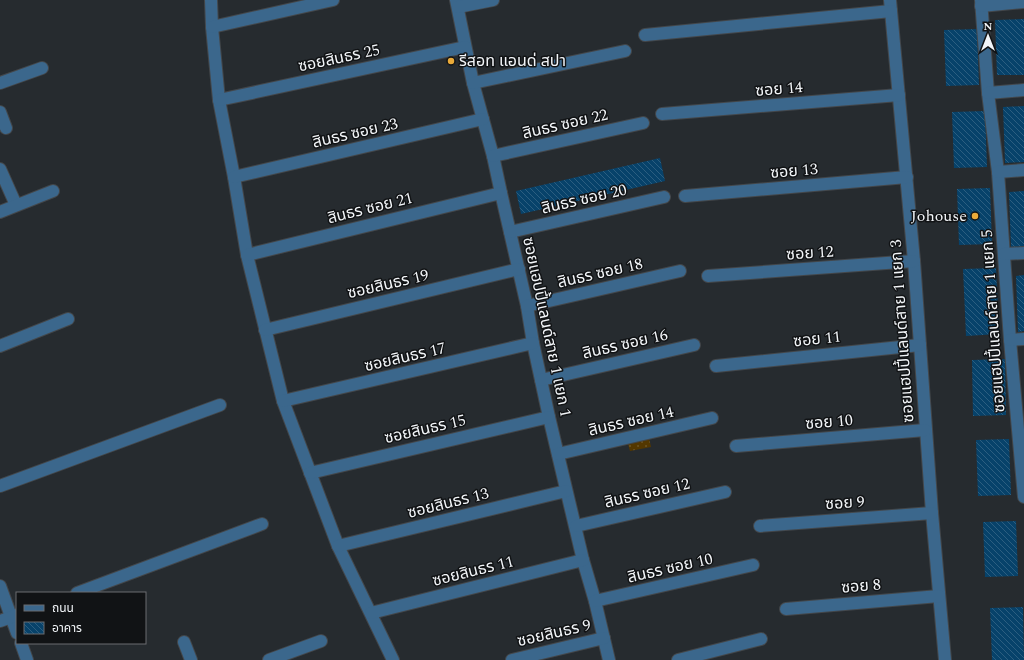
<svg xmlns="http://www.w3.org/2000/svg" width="1024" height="660" font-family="Spectral,'Noto Sans Thai',serif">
<defs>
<pattern id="park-dots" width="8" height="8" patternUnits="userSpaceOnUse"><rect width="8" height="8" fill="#533700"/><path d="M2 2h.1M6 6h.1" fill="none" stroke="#6c5526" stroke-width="1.8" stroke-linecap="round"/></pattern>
<pattern id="building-back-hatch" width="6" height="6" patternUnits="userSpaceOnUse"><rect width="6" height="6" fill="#07426a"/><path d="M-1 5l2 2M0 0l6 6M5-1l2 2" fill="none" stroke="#2c5e80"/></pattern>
</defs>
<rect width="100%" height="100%" fill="#262b2f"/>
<polygon fill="url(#park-dots)" points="649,438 651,447 630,451 628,444"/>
<g fill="url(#building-back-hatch)">
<polygon points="1024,19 1024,75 997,75 995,20"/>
<polygon points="977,29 979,85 946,86 944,30"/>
<polygon points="1024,106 1024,162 1005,163 1003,107"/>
<polygon points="985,111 987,167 954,168 952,112"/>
<polygon points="660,158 665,181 521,214 516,191"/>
<polygon points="990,188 992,244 959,245 957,189"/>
<polygon points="1024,191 1024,247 1011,248 1009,192"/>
<polygon points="996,268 999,334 966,336 963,269"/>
<polygon points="1024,275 1024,331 1018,332 1016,276"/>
<polygon points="1005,359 1006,415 973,416 972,360"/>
<polygon points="1009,439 1011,495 978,496 976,440"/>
<polygon points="1016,521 1018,576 985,577 983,522"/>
<polygon points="1023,607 1024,660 992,660 990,608"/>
</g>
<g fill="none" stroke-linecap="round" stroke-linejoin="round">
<defs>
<g id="minor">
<polyline points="211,0 212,27 219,100 234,177 247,255 283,401 338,546 393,660"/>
<polyline points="456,0 473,83 493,156 501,193 527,306 533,343 549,417 583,560 595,601 609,660"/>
<polyline points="890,0 914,261 932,513 945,660"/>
<polyline points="981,0 988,93 998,172 1010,340 1024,497"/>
<polyline points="981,6 1024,2"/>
<polyline points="458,7 493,0"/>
<polyline points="212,27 333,0"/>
<polyline points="645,35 891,11"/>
<polyline points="0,83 42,68"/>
<polyline points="473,83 625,51"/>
<polyline points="988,93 1024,90"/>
<polyline points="219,100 465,47"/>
<polyline points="0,112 6,128"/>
<polyline points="662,114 899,95"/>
<polyline points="493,156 643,123"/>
<polyline points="0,169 16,205"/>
<polyline points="998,172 1024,170"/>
<polyline points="234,177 483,119"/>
<polyline points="685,196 907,177"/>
<polyline points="0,212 53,191"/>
<polyline points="510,232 664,197"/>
<polyline points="1004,254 1024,253"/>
<polyline points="247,255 501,193"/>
<polyline points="708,276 914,261"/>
<polyline points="527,306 680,271"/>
<polyline points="265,330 519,269"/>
<polyline points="1010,340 1024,339"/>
<polyline points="0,346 68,319"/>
<polyline points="716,366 920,345"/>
<polyline points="541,380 694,345"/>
<polyline points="283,401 533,343"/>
<polyline points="736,446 925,430"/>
<polyline points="558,454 712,418"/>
<polyline points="310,473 549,417"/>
<polyline points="0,486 220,405"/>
<polyline points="576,526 725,492"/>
<polyline points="760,526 932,513"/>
<polyline points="338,546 566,491"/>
<polyline points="0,586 17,633"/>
<polyline points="77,593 262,524"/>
<polyline points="595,601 753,565"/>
<polyline points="786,609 939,596"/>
<polyline points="371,613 583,560"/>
<polyline points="0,621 17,615"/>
<polyline points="184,642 191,660"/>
<polyline points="21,643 27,660"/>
<polyline points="269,660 321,641"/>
<polyline points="512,660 604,638"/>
<polyline points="678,660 761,639"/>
</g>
</defs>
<use href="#minor" stroke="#43474b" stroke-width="14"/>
<use href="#minor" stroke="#3b678c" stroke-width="12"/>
</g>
<g fill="#eaaa39" stroke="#111315" stroke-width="1.5">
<circle cx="451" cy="61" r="4"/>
<circle cx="975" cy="216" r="4"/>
</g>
<g text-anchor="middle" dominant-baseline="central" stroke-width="3" stroke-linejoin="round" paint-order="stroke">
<g font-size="16" fill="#f2f5f8" stroke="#111315">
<text transform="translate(339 58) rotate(-12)">ซอยสินธร 25</text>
<text transform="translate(779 89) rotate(-5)">ซอย 14</text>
<text transform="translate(565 124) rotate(-13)">สินธร ซอย 22</text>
<text transform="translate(355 133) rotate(-13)">สินธร ซอย 23</text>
<text transform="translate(794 171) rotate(-5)">ซอย 13</text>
<text transform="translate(584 199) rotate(-13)">สินธร ซอย 20</text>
<text transform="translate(370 208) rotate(-14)">สินธร ซอย 21</text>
<text transform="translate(810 253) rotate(-4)">ซอย 12</text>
<text transform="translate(600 273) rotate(-13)">สินธร ซอย 18</text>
<text transform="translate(388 284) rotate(-13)">ซอยสินธร 19</text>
<text transform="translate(993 321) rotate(-94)">ซอยแฮปปี้แลนด์สาย 1 แยก 5</text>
<text transform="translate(547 327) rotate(78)">ซอยแฮปปี้แลนด์สาย 1 แยก 1</text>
<text transform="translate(902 331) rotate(-94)">ซอยแฮปปี้แลนด์สาย 1 แยก 3</text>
<text transform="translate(817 339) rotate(-6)">ซอย 11</text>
<text transform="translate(625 344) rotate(-13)">สินธร ซอย 16</text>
<text transform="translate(405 357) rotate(-13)">ซอยสินธร 17</text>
<text transform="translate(631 421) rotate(-13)">สินธร ซอย 14</text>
<text transform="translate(829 422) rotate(-5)">ซอย 10</text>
<text transform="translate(425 429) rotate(-13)">ซอยสินธร 15</text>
<text transform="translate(647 493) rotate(-13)">สินธร ซอย 12</text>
<text transform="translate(448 503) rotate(-14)">ซอยสินธร 13</text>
<text transform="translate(845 503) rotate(-4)">ซอย 9</text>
<text transform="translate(670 568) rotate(-13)">สินธร ซอย 10</text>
<text transform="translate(473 571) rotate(-14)">ซอยสินธร 11</text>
<text transform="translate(861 586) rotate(-5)">ซอย 8</text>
<text transform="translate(554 633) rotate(-13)">ซอยสินธร 9</text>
</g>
<g font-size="16" fill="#f2f5f8" stroke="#111315" text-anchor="start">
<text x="459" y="61">รีสอท แอนด่ สปา</text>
<text x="967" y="216" text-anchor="end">Johouse</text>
</g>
</g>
<rect x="16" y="592" width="130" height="52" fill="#111315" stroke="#6b6d70"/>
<rect x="24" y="605" width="20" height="6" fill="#3b678c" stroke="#6b6d70"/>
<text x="52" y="612" font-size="12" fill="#f2f5f8">ถนน</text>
<rect x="24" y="622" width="20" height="12" fill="url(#building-back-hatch)" stroke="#6b6d70"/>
<text x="52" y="632" font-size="12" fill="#f2f5f8">อาคาร</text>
<g transform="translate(988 36)" stroke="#111315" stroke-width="3" paint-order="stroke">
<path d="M0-3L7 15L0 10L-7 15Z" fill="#f2f5f8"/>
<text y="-6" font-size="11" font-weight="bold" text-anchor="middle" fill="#f2f5f8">N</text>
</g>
</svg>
